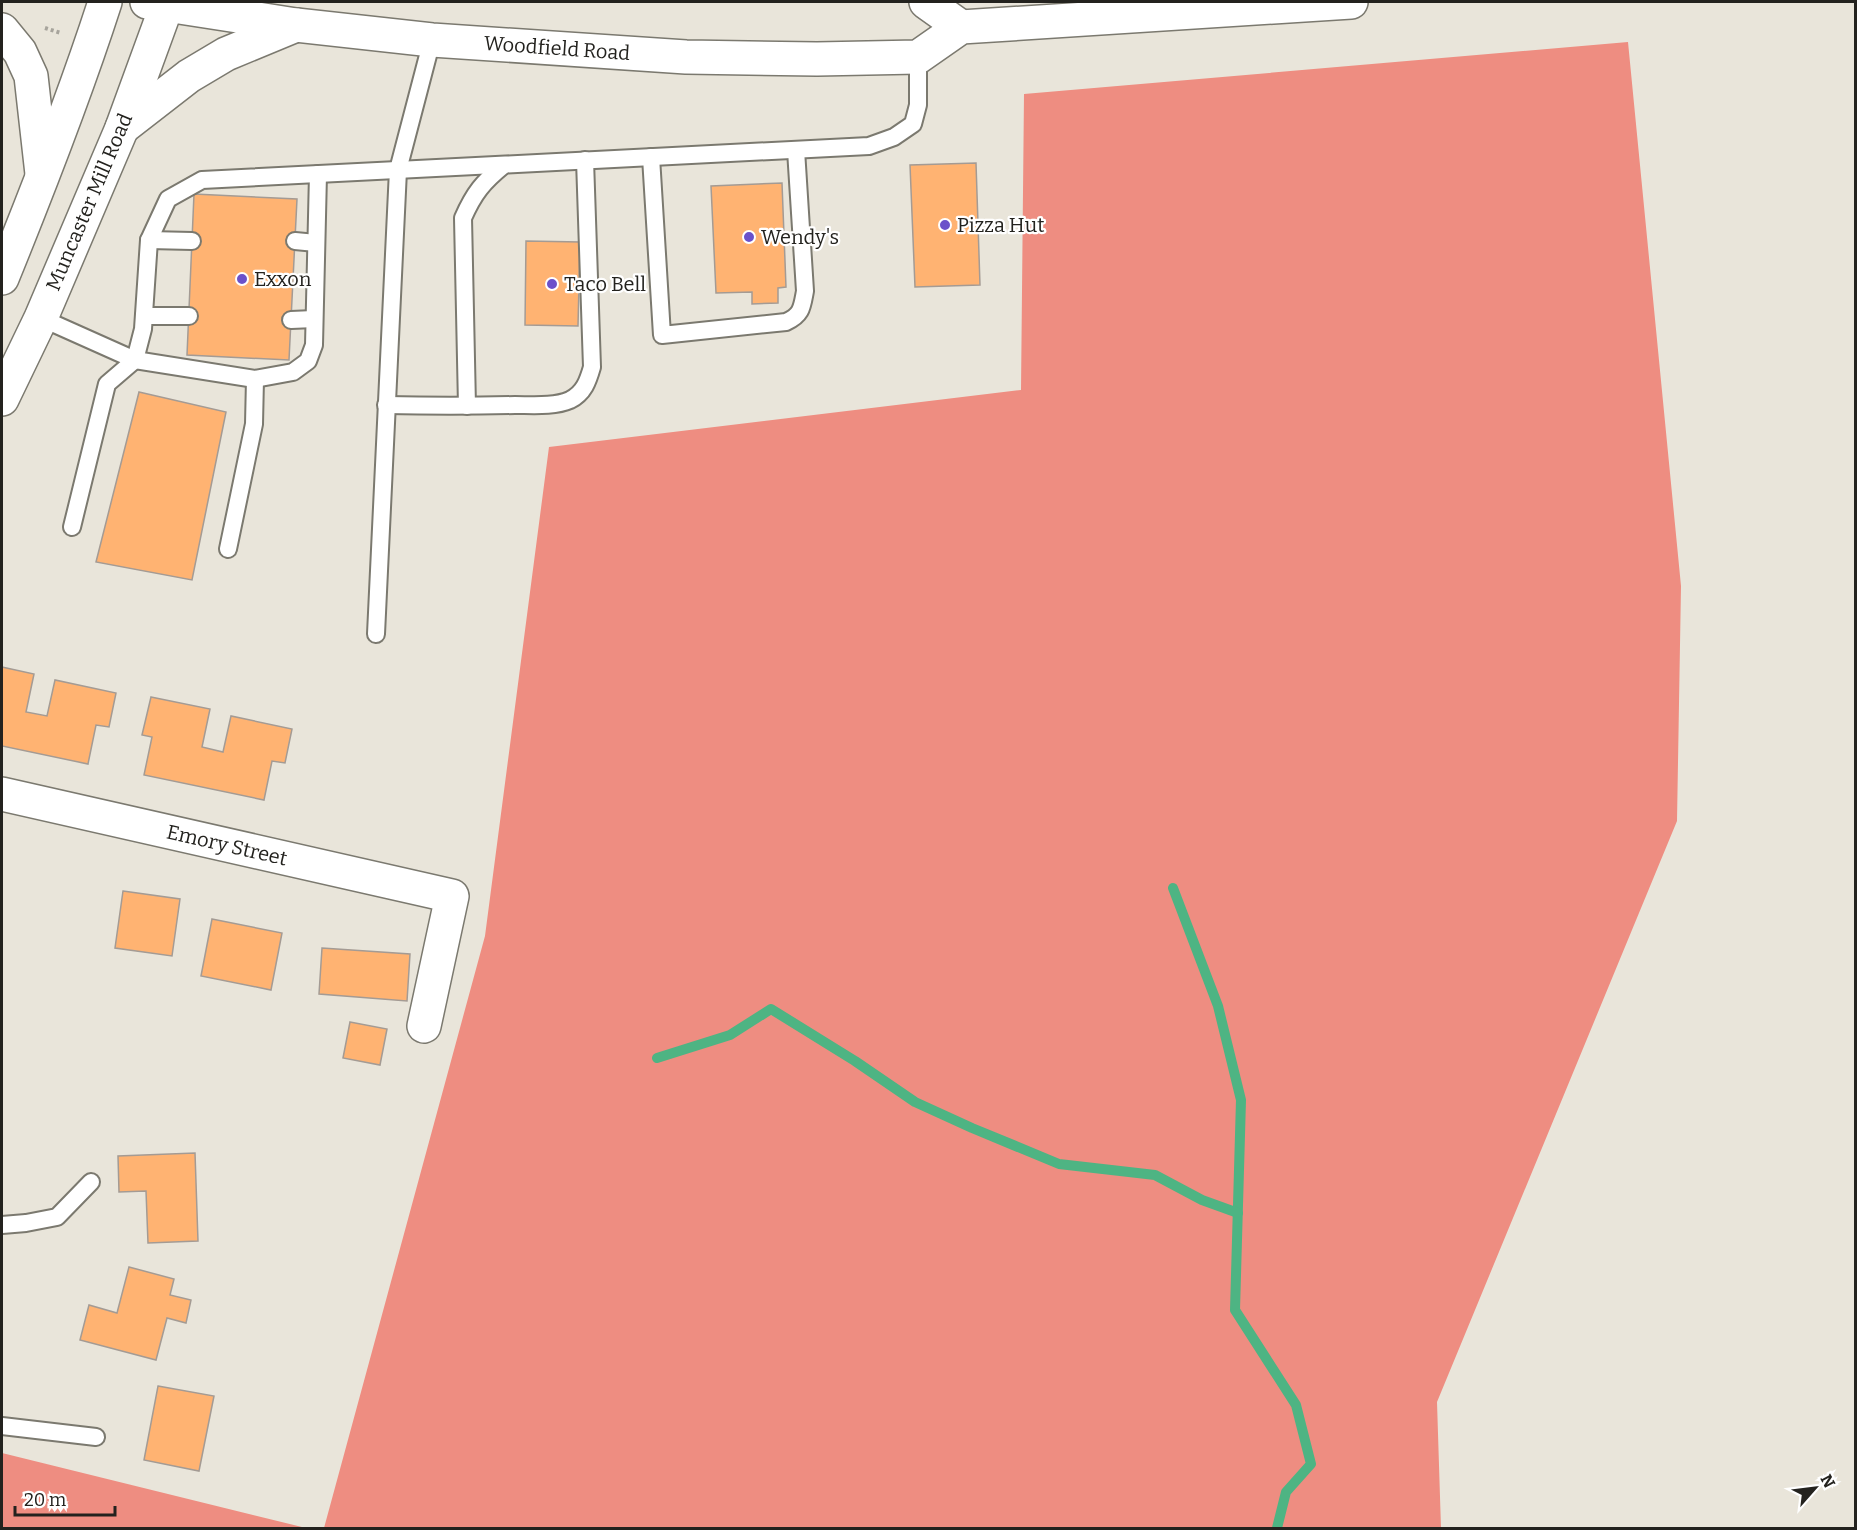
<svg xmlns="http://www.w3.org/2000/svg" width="1857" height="1530" font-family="Bitter,serif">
<rect width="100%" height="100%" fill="#e9e5da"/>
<g fill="#ee8d81">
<polygon points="1628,42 1681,586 1677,821 1437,1402 1441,1528 324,1528 485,936 549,447 1021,390 1024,94"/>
<polygon points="2,1453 306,1528 2,1528"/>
</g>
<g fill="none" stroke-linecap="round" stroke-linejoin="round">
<g stroke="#4eb483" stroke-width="10">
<polyline points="1173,888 1218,1006 1241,1100 1235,1310 1296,1405 1311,1464 1286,1492 1277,1528"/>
<polyline points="657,1058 730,1035 771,1009 855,1061 915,1102 972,1128 1059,1164 1155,1175 1202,1200 1238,1213"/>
</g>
</g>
<g fill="#ffb372" stroke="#a49b94" stroke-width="1.5">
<polygon points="976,163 980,285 915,287 910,165"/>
<polygon points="782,183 786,287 778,288 778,303 752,304 752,292 716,293 711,186"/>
<polygon points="194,194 297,199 289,360 187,355"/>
<polygon points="526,241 580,242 578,326 525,325"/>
<polygon points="139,392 226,412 192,580 96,562"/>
<polygon points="2,667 34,674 26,712 47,716 55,680 116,693 109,727 96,725 88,764 2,746"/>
<polygon points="151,697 210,709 202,747 223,752 231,716 292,729 285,763 272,761 264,800 144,775 152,737 142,735"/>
<polygon points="123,891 180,899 172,956 115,948"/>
<polygon points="212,919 282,933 271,990 201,976"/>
<polygon points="322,948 410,954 407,1001 319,994"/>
<polygon points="350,1022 387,1029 380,1065 343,1058"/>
<polygon points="195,1153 198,1241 148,1243 146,1191 119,1192 118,1156"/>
<polygon points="129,1267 174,1279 170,1295 191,1300 186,1323 167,1318 156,1360 80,1340 89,1305 117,1313"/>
<polygon points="158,1386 214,1396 199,1471 144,1460"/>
</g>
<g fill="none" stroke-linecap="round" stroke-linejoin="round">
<defs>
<g id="service">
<path d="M651 157 662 335 786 322C802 315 802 307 805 291L796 150"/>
<polyline points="149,240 192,241"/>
<polyline points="295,241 316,243"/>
<polyline points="144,316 189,316"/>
<polyline points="41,318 135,360 255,379 293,372 308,361 314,345 318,174"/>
<polyline points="291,320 314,319"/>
<path d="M386 405C429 406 472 406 515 405 532 405 554 407 570 400 584 393 588 381 592 367L585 160"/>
<path d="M467 406 463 218C474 193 483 182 504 165"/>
<polyline points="72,527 107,384 135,360 143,329 149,240 168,199 202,180 869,146 894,137 913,124 918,105 918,57"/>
<polyline points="228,549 254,424 255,379"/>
<polyline points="376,634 398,170 432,40"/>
<polyline points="2,1225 26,1223 57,1217 91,1182"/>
<polyline points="2,1426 96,1437"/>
</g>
<polyline id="minor" points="2,794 452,896 424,1026"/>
<g id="secondary">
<polyline points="147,2 296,25 432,40 686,57 817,59 918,57 961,27 1351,2"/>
<polyline points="926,2 961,27"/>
<polyline points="2,30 20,52 31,76 42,174"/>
<polyline points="122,128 189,76 226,54 296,25"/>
<path d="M2 278C39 187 75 95 105 2"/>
<polyline points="2,399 41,318 122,128 168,2"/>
</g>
</defs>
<use href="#service" stroke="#7b796f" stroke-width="20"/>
<use href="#minor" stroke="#7b796f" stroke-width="36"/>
<use href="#secondary" stroke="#7b796f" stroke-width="36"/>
<polyline stroke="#a7a49c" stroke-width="4" stroke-dasharray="3 3" stroke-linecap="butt" points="45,28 61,33"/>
<use href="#service" stroke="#fff" stroke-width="16"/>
<use href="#minor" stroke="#fff" stroke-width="33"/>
<use href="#secondary" stroke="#fff" stroke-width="33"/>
</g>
<g fill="#6b51ca" stroke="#fff" stroke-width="2">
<circle cx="945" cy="225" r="6"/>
<circle cx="749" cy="237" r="6"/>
<circle cx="242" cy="279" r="6"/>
<circle cx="552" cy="284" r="6"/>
</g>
<g text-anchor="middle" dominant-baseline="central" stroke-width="4.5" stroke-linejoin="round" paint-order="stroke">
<g font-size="20" fill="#23221e" stroke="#fff">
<text transform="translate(557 48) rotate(4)">Woodfield Road</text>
<text transform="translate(89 202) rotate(-67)">Muncaster Mill Road</text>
<text transform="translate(227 845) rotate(13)">Emory Street</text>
</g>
<g font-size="20" fill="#23221e" stroke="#fff" text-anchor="start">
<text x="957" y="225">Pizza Hut</text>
<text x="761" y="237">Wendy's</text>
<text x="254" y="279">Exxon</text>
<text x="564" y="284">Taco Bell</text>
</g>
</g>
<rect width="1857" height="1530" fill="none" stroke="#23221e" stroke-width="6"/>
<g transform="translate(1815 1488) rotate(62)" stroke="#ffffff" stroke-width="4.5" paint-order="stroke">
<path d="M0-4.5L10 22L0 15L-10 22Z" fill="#23221e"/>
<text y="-9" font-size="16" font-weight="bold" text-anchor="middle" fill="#23221e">N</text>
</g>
<path d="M15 1506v9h100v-9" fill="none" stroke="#23221e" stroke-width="3"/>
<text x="24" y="1506" font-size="18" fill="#23221e" stroke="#ffffff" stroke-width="4.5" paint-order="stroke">20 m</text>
</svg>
